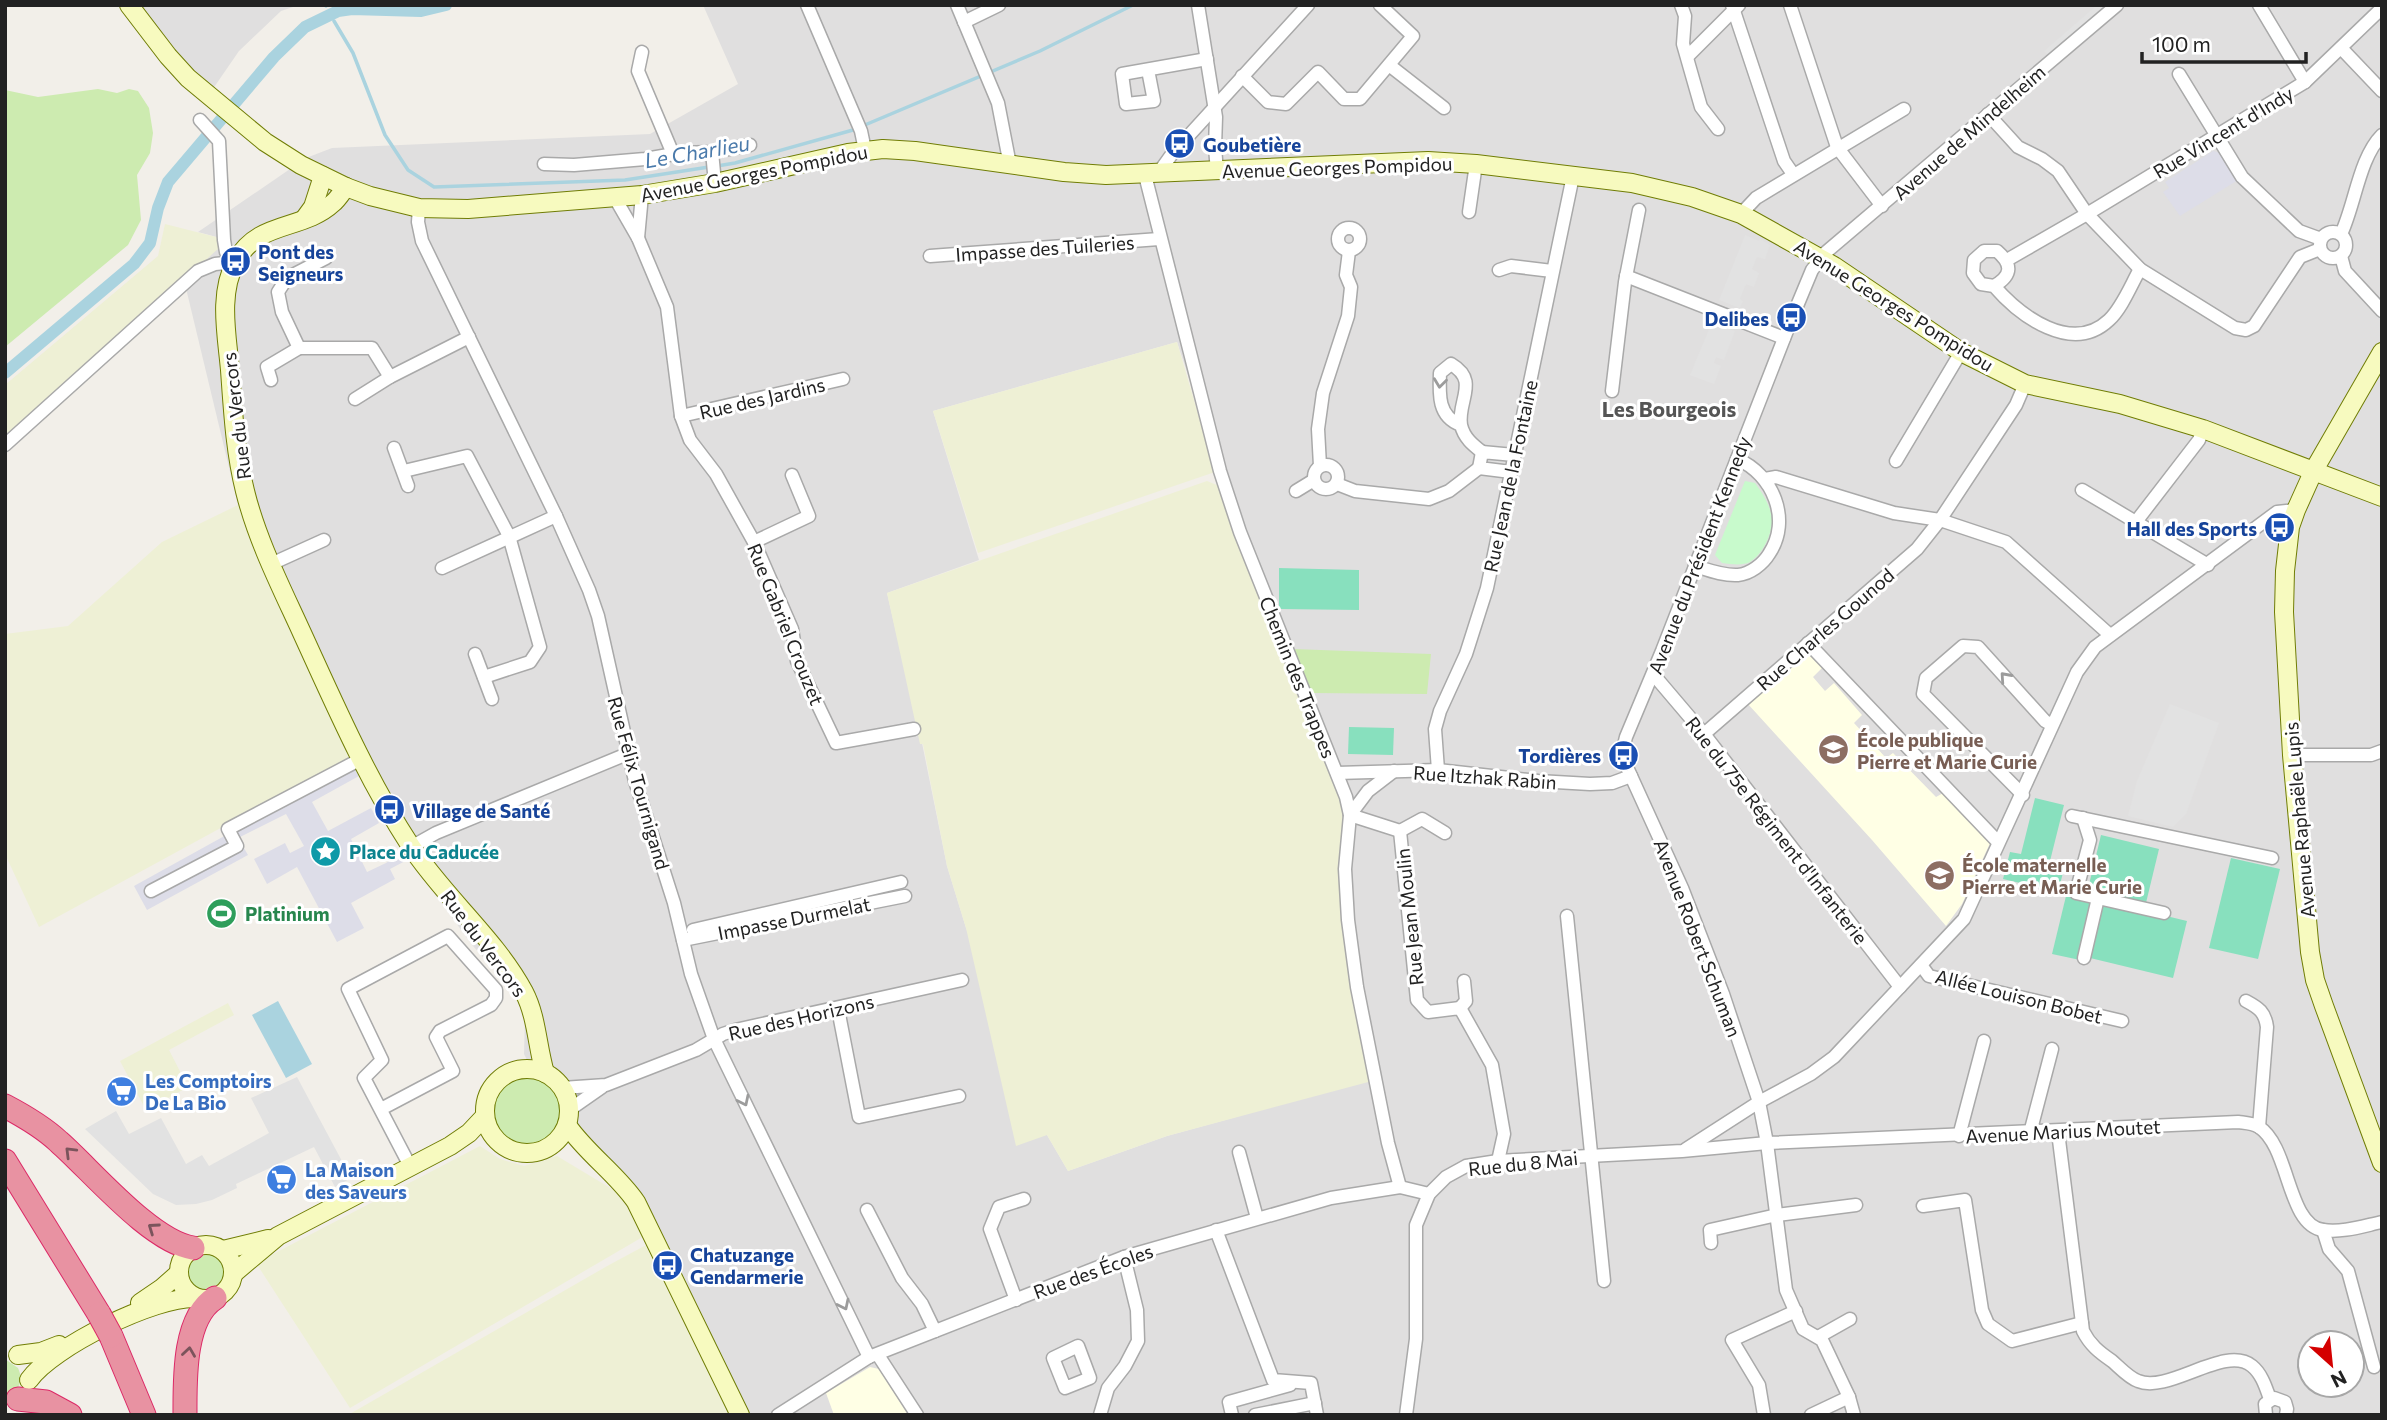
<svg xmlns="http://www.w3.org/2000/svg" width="2387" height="1420" font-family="Commissioner,sans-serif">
<rect width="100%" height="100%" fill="#f2efe9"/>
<g fill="#e0dfdf" fill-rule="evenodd">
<polygon points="132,5 299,5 281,11 239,51 208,96"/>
<path d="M703 5H2382V1415H731L648 1244 617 1191 554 1114 524 1054 525 1019 517 996 506 978 500 976 473 946 420 874 299 646 238 505 184 280 220 238 198 232 306 158 332 148 650 134 738 84ZM1177 342 1240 532 1346 797 1341 803 1343 822 1340 911 1349 970 1236 1117 1167 1136 1068 1171 1047 1135 966 928 947 866 922 743 887 593 979 560 933 411ZM2310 1343H2352V1385H2310Z"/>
</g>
<g fill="#ffffe5">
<polygon points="1803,655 1810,656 1822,668 1813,677 1825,691 1834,683 1862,715 1854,723 1886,758 1893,753 1936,797 1945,792 1991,841 1962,904 1946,926 1872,840 1747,703"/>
<polygon points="870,1367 879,1369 908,1415 834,1415 826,1393"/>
</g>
<g fill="#eef0d5">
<polygon points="165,224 220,238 219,248 5,444 5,385 158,256"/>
<polygon points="1177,342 1215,472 978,553 933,411"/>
<polygon points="1207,481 1219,486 1267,619 1341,803 1343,822 1340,911 1349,970 1372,1081 1167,1136 1068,1171 1047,1135 1016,1146 966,928 947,866 923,744 920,744 887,593"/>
<polygon points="238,505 299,646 352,751 349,758 39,927 5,854 5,634 68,626 162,542"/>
<polygon points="228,1003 234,1015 169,1050 188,1087 146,1110 120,1061"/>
<polygon points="480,1146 500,1159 524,1166 557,1156 617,1192 646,1235 350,1408 256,1263"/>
<polygon points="648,1244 731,1415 348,1415 609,1265"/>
</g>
<g fill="#cdebb0">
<polygon points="98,89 117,93 129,89 138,91 149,108 153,133 150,153 137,175 141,220 128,245 5,347 5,90 38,97"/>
<polygon points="1293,649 1431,654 1427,694 1311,693"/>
<circle cx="527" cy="1111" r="35"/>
<circle cx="206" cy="1273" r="19"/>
<path d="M5 1359 18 1368C24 1381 19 1392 5 1396Z"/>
</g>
<path fill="#c8facc" d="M1745 481 1755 483C1763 494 1770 505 1772 518 1773 533 1763 554 1750 562 1742 566 1731 564 1722 563L1715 555Z"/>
<g fill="#88e0be">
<polygon points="1279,568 1359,570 1359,610 1279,609"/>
<polygon points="1349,727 1394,728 1393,755 1348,754"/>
<polygon points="2035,798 2064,805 2050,861 2065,865 2058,892 2003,879 2010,852 2021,854"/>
<polygon points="2101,835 2159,849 2145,907 2087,893"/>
<polygon points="2231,858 2280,869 2258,959 2209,948"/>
<polygon points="2066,896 2095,903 2080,960 2052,954"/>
<polygon points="2100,900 2187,921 2173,978 2086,957"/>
</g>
<g fill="#e2e2e2">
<polygon points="2097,5 2111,5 2050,57 2044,51"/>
<polygon points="1745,235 1759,241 1760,239 1770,245 1765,259 1757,257 1752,269 1759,273 1754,287 1746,284 1740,299 1743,301 1740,308 1719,300"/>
<polygon points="1712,322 1735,331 1724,360 1716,357 1714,363 1721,366 1714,384 1690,375"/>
<polygon points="2170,704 2219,723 2186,814 2173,827 2128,816 2137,781"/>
<polygon points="297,1077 351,1178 335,1187 314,1147 236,1184 237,1188 212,1200 196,1204 176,1205 153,1194 85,1129 116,1111 129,1134 161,1118 186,1164 202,1155 209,1166 269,1133 251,1098"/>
</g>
<g fill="#dddde8">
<polygon points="2213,151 2220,153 2238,180 2180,216 2163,192 2169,188 2165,182"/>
<polygon points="356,763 359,776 312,802 328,831 371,808 379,823 351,839 367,872 386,863 405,849 411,858 390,869 395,879 351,903 364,928 337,942 297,867 267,884 254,859 285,843 290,853 304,846 286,814 238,838 248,855 147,910 134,886"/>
</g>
<polygon fill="#aad3df" points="278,1001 312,1064 286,1078 252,1015"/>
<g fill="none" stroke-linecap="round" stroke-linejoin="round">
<g stroke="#aad3df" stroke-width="3.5">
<polyline points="325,5 326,6"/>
<polyline points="334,21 353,53 385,135 408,170 434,187 625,180 709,167"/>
<polyline points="717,166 735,163 853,130 1040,51 1133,5"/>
</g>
<polyline stroke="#aad3df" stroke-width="12" points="5,373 134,264 150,243 158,208 168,182 274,57 305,27 338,11 352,9 421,11 446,5"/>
<defs>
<g id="street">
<polyline points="807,5 861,131 865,150"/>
<polyline points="957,5 998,103 1010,165"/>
<polyline points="1198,5 1216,117 1215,147 1217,172"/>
<polyline points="1681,5 1685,16 1683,44 1701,107 1718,129"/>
<polyline points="1732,5 1784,161 1793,174"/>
<polyline points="1790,5 1837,147 1882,206"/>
<polyline points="2259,5 2305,82"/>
<polyline points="964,22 999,5"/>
<polyline points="2342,49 2382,91"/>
<polyline points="642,52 638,71 673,154"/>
<polyline points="1688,56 1739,5"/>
<polyline points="1389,65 1444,108"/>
<polyline points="1148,70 1154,101 1126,104 1122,74 1207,59"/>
<polyline points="2179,74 2242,177 2299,231 2321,239"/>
<polyline points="1242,76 1268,102 1286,104 1318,72 1344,99 1360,99 1413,36 1380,5"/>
<polyline points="1988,114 2018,147 2042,159 2058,171 2087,214 2140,269 2235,328 2246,330 2254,326 2300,257 2320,249"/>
<polyline points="200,120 219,141 224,240 226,252 235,262"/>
<polyline points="712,152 715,183"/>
<polyline points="544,164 574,165 645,159 680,153 712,152 750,145"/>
<polyline points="1161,174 1162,168 1172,154 1308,5"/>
<polyline points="1145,175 1220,471 1240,532 1346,797 1350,815 1345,869 1348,920 1357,987 1388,1143 1400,1187"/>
<polyline points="615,198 638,238 667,307 681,416 690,440 716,474 754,542 792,629 797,661 836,743 914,729"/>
<polyline points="419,208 418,222 422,241 556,516 589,590 598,616 635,781 674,903 691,974 714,1039 869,1357"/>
<polyline points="1469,212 1476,164"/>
<polyline points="1741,214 1756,198 1904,109"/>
<circle cx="1349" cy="239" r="11"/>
<circle cx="2333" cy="245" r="13"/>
<path d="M2341 234C2355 205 2359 158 2382 135"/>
<polyline points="638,238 642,195"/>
<polyline points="930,256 1159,239"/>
<polyline points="2341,256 2345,271 2382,311"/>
<polyline points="2007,260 2087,214 2305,82 2382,8"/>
<polyline points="1499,270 1511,266 1552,271"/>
<polyline points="1626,276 1784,338"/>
<path d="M1994 286C2013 275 2012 264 1997 251H1984L1974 260 1973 273 1981 284 1994 286C2020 316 2072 355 2109 320 2122 308 2131 285 2140 269"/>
<polyline points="299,348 282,312 278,292 287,278 326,258"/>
<polyline points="299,348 372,348 390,377"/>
<polyline points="271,380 267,367 299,348"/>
<polyline points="1612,391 1625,282 1639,210"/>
<polyline points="355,399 390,377 469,337"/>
<polyline points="681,416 843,379"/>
<path d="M1461 425C1438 417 1439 395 1440 373L1451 364C1480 381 1457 401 1461 425 1464 438 1473 445 1482 452"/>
<polyline points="5,445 198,271 215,264 235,262"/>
<polyline points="394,448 408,486"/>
<polyline points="1896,461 1961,352"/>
<circle cx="1326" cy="477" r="12"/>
<polyline points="1320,466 1318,429 1323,393 1348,316 1351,287 1346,275 1349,251"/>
<polyline points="404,471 467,456 509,536 540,647 530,662 484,677"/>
<polyline points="1511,472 1479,468 1482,452 1514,455"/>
<polyline points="1765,479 1776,477 1894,513 1940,520 2006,542 2110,635"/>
<polyline points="1337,484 1355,491 1429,499 1449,491 1479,468"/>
<polyline points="2082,490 2208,565"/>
<polyline points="1296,491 1314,480"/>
<polyline points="2135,523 2199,440 2203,429"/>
<polyline points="754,542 809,516 792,475"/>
<polyline points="271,564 324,540"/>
<path d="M1695 566C1708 570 1724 576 1738 575 1750 574 1763 564 1769 554 1792 520 1773 474 1737 459"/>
<polyline points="442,568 556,516"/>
<polyline points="1808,643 1998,842"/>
<polyline points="475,654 492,699"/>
<polyline points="1653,674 1704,734 1900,987"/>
<polyline points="1704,734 1917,549 1940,520 2016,405 2025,384"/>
<polyline points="2292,755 2371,755 2382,751"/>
<polyline points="1438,770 1435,729 1440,711 1466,654 1487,588 1573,176"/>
<polyline points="1394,771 1368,791 1350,815 1400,831"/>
<polyline points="1337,773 1438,770 1538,781 1590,784 1612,783 1631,776"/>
<polyline points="2023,795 1923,694 1926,678 1963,646 1978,647 2045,721 2052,725"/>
<polyline points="2072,816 2272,858"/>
<polyline points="2083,818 2090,840 2076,893 2164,913"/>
<polyline points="1400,831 1417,1000 1428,1012 1460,1008 1492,1065 1504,1134 1498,1161"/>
<polyline points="1400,831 1422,819 1445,833"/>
<polyline points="411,847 436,833 627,754"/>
<polyline points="151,891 237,846 228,829 361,759"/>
<polyline points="1567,916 1604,1281"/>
<polyline points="693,930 901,882"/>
<polyline points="683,940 905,896"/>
<polyline points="2084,958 2098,898"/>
<polyline points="1921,965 1929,976 2122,1021"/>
<path d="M2246 1001C2259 1008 2265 1012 2267 1027L2259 1127"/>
<polyline points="1460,1008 1466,1001 1464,981"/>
<polyline points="838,1009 859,1117 959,1096"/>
<polyline points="562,1088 606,1085 696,1050 723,1034 735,1030 962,980"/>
<polyline points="381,1109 453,1071 436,1037 440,1031 491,1005 496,998 496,990 448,936 348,989 382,1060 364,1078 410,1166"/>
<polyline points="569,1110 602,1087"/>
<path d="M2058 1132 2083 1331C2090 1345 2099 1352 2112 1361 2119 1367 2129 1378 2138 1381 2169 1394 2225 1344 2252 1366 2262 1374 2266 1388 2270 1399"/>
<polyline points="2030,1133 2052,1049"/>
<polyline points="1959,1136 1984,1041"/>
<polyline points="1686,1149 1759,1102 1811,1074 1834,1057 1964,919 2077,672 2095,647 2277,512 2296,510"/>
<polyline points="1239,1152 1257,1218"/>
<polyline points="1923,1206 1965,1200 1982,1310 1988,1324 2012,1341 2082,1323"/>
<polyline points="867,1210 902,1278 922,1304 935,1331"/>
<polyline points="1216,1230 1273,1380 1311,1383 1317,1415"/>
<polyline points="2323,1230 2329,1249 2348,1271 2374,1367"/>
<polyline points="1711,1243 1710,1230 1777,1215 1856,1205"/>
<polyline points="1016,1300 990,1229 999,1207 1024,1199"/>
<polyline points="1818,1337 1850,1319"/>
<polygon points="1078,1346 1090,1378 1065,1388 1053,1358"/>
<polyline points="878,1355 917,1415"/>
<polyline points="778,1415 869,1357 1124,1257 1331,1198 1400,1187 1429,1194"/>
<polyline points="1100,1415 1108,1388 1125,1366 1138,1341 1137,1310 1124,1257"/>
<polyline points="1232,1415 1229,1402 1290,1385"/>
<polyline points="1255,1415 1315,1403"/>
<path d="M1406 1415 1416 1339V1225L1429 1194 1446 1177 1466 1166 1498 1161 1682 1151 1767 1143 2238 1122C2245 1123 2253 1123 2259 1127 2290 1147 2287 1225 2323 1230 2342 1233 2363 1226 2382 1222"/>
<polyline points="1764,1415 1759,1385 1732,1340 1796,1311"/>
<polyline points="1811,1415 1849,1397"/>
<polyline points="1854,1415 1849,1397 1822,1340 1803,1329 1786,1290 1767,1143 1759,1102 1723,994 1682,888 1626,765 1624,745 1626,737 1662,651 1792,318 1812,270 1825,253 2117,5"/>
<polyline points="2266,1415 2265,1404 2274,1398 2285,1402 2287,1409 2286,1415"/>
</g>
<g id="secondary">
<polyline points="129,5 168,56 188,78 265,142 301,165 346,187 370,196 419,208 468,209 642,195 715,183 848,153 883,149 915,151 1064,172 1106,175 1428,161 1476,164 1632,183 1692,197 1741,214 1834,266 1961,352 2025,384 2120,404 2203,429 2382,497"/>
<path d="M346 187C342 192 338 199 333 203 303 231 258 220 236 261 218 294 227 335 230 370 233 411 235 451 245 491 257 540 281 587 302 633 335 705 367 779 410 845 443 896 495 938 524 992 537 1017 537 1046 545 1073"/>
<polyline points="305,218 313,207 323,176"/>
<polyline points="2382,352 2314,470 2296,510 2290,527 2285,571 2284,612 2292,755 2310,952 2315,980 2324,1006 2382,1163"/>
<circle cx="527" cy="1111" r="42"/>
<path d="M567 1125C587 1154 617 1174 636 1202L740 1415"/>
<circle cx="206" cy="1272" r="27"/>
<polyline points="223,1250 268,1239"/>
<polyline points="234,1273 278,1236 450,1146 469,1133 485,1116"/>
<polyline points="140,1303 162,1288 179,1273"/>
<polyline points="18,1355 41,1352 59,1345"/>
<path d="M29 1380C52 1347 156 1296 196 1298"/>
</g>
<g id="highway">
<path d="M5 1106C24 1116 43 1127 59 1142 91 1170 151 1242 193 1248"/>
<polyline points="5,1161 99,1314"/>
<polyline points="111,1336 144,1415"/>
<polyline points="18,1399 46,1402 70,1415"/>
<path d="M185 1415C185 1381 183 1318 215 1298"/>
</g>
</defs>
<use href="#street" stroke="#a9a9a9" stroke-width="15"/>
<use href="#secondary" stroke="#707d05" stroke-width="20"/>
<use href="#highway" stroke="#dc2a67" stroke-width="25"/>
<use href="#street" stroke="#fff" stroke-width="12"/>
<use href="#secondary" stroke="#f7fabf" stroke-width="18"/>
<use href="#highway" stroke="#e892a2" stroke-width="23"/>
<defs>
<polyline id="highway-bridge" points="99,1314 111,1336"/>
</defs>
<use href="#highway-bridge" stroke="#dc2a67" stroke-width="25" stroke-linecap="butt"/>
<use href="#highway-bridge" stroke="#e892a2" stroke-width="23"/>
</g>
<defs><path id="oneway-chevron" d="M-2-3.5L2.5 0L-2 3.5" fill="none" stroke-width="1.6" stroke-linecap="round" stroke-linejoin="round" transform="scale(1.75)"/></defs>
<g stroke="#9c9c9c">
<use href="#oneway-chevron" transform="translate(1440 383) rotate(97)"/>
<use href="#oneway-chevron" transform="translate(2005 677) rotate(-132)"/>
<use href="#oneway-chevron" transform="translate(744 1101) rotate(64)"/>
<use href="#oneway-chevron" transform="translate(844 1305) rotate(64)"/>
</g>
<g stroke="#7b545c">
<use href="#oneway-chevron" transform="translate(70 1152) rotate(-135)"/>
<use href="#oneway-chevron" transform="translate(153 1228) rotate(-145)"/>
<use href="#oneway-chevron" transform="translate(189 1352) rotate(-82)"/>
</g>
<defs>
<symbol id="bus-disc" viewBox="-11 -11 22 22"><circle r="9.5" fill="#1a4fb4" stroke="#fff"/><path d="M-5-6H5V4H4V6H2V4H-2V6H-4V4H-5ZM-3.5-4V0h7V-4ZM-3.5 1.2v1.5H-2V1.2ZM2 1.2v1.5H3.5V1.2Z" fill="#fff"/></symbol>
<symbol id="school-disc" viewBox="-11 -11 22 22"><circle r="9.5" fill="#8d6e63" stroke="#fff"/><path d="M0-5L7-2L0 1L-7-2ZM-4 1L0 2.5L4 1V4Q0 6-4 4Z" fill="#fff"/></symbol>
<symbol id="sight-disc" viewBox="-11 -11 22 22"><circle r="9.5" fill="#0f9aa8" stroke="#fff"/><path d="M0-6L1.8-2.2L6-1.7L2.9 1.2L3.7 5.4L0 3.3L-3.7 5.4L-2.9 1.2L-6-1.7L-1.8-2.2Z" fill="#fff"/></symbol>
<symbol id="stadium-disc" viewBox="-11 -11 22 22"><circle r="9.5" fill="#2e9e5b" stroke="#fff"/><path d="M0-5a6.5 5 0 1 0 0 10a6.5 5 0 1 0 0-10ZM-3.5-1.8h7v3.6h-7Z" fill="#fff"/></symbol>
<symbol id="supermarket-disc" viewBox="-11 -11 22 22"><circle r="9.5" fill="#3f7fe0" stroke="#fff"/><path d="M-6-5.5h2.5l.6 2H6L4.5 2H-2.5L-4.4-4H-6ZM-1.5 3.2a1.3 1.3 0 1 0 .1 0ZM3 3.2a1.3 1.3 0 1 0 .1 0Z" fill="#fff"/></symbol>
</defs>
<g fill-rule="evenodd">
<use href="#bus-disc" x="1162" y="126" width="35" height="35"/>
<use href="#bus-disc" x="218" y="244" width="35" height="35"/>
<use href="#bus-disc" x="1774" y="300" width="35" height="35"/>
<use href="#bus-disc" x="2262" y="510" width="35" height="35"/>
<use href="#school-disc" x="1816" y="732" width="35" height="35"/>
<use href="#bus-disc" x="1606" y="738" width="35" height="35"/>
<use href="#bus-disc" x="372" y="792" width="35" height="35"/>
<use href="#sight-disc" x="308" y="834" width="35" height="35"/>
<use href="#school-disc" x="1922" y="858" width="35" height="35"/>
<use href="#stadium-disc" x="204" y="896" width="35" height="35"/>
<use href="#supermarket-disc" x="104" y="1074" width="35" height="35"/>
<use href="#supermarket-disc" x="264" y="1162" width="35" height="35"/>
<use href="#bus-disc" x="650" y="1248" width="35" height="35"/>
</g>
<g text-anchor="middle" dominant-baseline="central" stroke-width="6" stroke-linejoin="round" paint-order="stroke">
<g font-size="19" fill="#222" stroke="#fff">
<text transform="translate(1969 132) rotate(-41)">Avenue de Mindelheim</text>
<text transform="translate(2223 132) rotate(-31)">Rue Vincent d'Indy</text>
<text transform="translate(1337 167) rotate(-2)">Avenue Georges Pompidou</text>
<text transform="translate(754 173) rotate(-11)">Avenue Georges Pompidou</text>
<text transform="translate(1045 248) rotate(-4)">Impasse des Tuileries</text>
<text transform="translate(1894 305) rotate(32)">Avenue Georges Pompidou</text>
<text transform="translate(762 398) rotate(-13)">Rue des Jardins</text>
<text transform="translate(236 416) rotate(-97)">Rue du Vercors</text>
<text transform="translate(1510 476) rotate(-78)">Rue Jean de la Fontaine</text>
<text transform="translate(1699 555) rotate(-69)">Avenue du Président Kennedy</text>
<text transform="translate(786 624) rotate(68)">Rue Gabriel Crouzet</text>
<text transform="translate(1825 629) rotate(-41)">Rue Charles Gounod</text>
<text transform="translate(1298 677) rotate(68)">Chemin des Trappes</text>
<text transform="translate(1485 777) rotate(4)">Rue Itzhak Rabin</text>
<text transform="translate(639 783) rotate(74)">Rue Félix Tournigand</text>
<text transform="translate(2299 820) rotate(-95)">Avenue Raphaële Lupis</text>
<text transform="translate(1777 830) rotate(52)">Rue du 75e Régiment d'Infanterie</text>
<text transform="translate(1409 917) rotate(-96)">Rue Jean Moulin</text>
<text transform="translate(794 918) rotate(-11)">Impasse Durmelat</text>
<text transform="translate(1698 938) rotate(69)">Avenue Robert Schuman</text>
<text transform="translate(484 943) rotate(53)">Rue du Vercors</text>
<text transform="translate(2019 996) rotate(14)">Allée Louison Bobet</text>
<text transform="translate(801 1017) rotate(-13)">Rue des Horizons</text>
<text transform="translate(2063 1131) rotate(-3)">Avenue Marius Moutet</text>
<text transform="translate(1523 1163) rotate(-6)">Rue du 8 Mai</text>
<text transform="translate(1093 1271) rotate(-20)">Rue des Écoles</text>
</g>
<g font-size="19" font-weight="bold" fill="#164399" stroke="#fff" text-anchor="start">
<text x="1203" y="144">Goubetière</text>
<text x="258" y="251">Pont des<tspan x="258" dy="22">Seigneurs</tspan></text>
<text x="1769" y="318" text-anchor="end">Delibes</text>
<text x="2257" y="528" text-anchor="end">Hall des Sports</text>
<text x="1601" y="755" text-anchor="end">Tordières</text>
<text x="412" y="810">Village de Santé</text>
<text x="690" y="1254">Chatuzange<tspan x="690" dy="22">Gendarmerie</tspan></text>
</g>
<g font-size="19" font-weight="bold" fill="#785e54" stroke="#fff" text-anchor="start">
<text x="1857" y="739">École publique<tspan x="1857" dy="22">Pierre et Marie Curie</tspan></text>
<text x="1962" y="864">École maternelle<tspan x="1962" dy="22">Pierre et Marie Curie</tspan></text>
</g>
<g font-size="19" font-weight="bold" fill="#0d838f" stroke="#fff" text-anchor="start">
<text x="349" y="851">Place du Caducée</text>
</g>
<g font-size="19" font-weight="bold" fill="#27864d" stroke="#fff" text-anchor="start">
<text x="245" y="913">Platinium</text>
</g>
<g font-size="19" font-weight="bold" fill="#366cbe" stroke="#fff" text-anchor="start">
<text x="145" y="1080">Les Comptoirs<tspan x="145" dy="22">De La Bio</tspan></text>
<text x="305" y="1169">La Maison<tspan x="305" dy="22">des Saveurs</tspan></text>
</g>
<g font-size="21" font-style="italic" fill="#4a7aab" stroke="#fff">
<text transform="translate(697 151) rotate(-10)">Le Charlieu</text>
</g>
<g font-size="21" font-weight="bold" fill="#555" stroke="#fff">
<text x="1669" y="408">Les Bourgeois</text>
</g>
</g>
<rect width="2387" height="1420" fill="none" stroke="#222222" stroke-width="14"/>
<g transform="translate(2331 1364) rotate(153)"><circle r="33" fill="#ffffff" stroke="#a7a7a7" stroke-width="2"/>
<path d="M0-5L12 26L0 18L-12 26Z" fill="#d40000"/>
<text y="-10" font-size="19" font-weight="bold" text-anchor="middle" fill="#222222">N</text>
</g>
<path d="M2142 52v10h164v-10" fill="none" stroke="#222222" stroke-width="3.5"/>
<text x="2152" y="52" font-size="21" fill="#222222" stroke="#ffffff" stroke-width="5" paint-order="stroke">100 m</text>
</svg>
